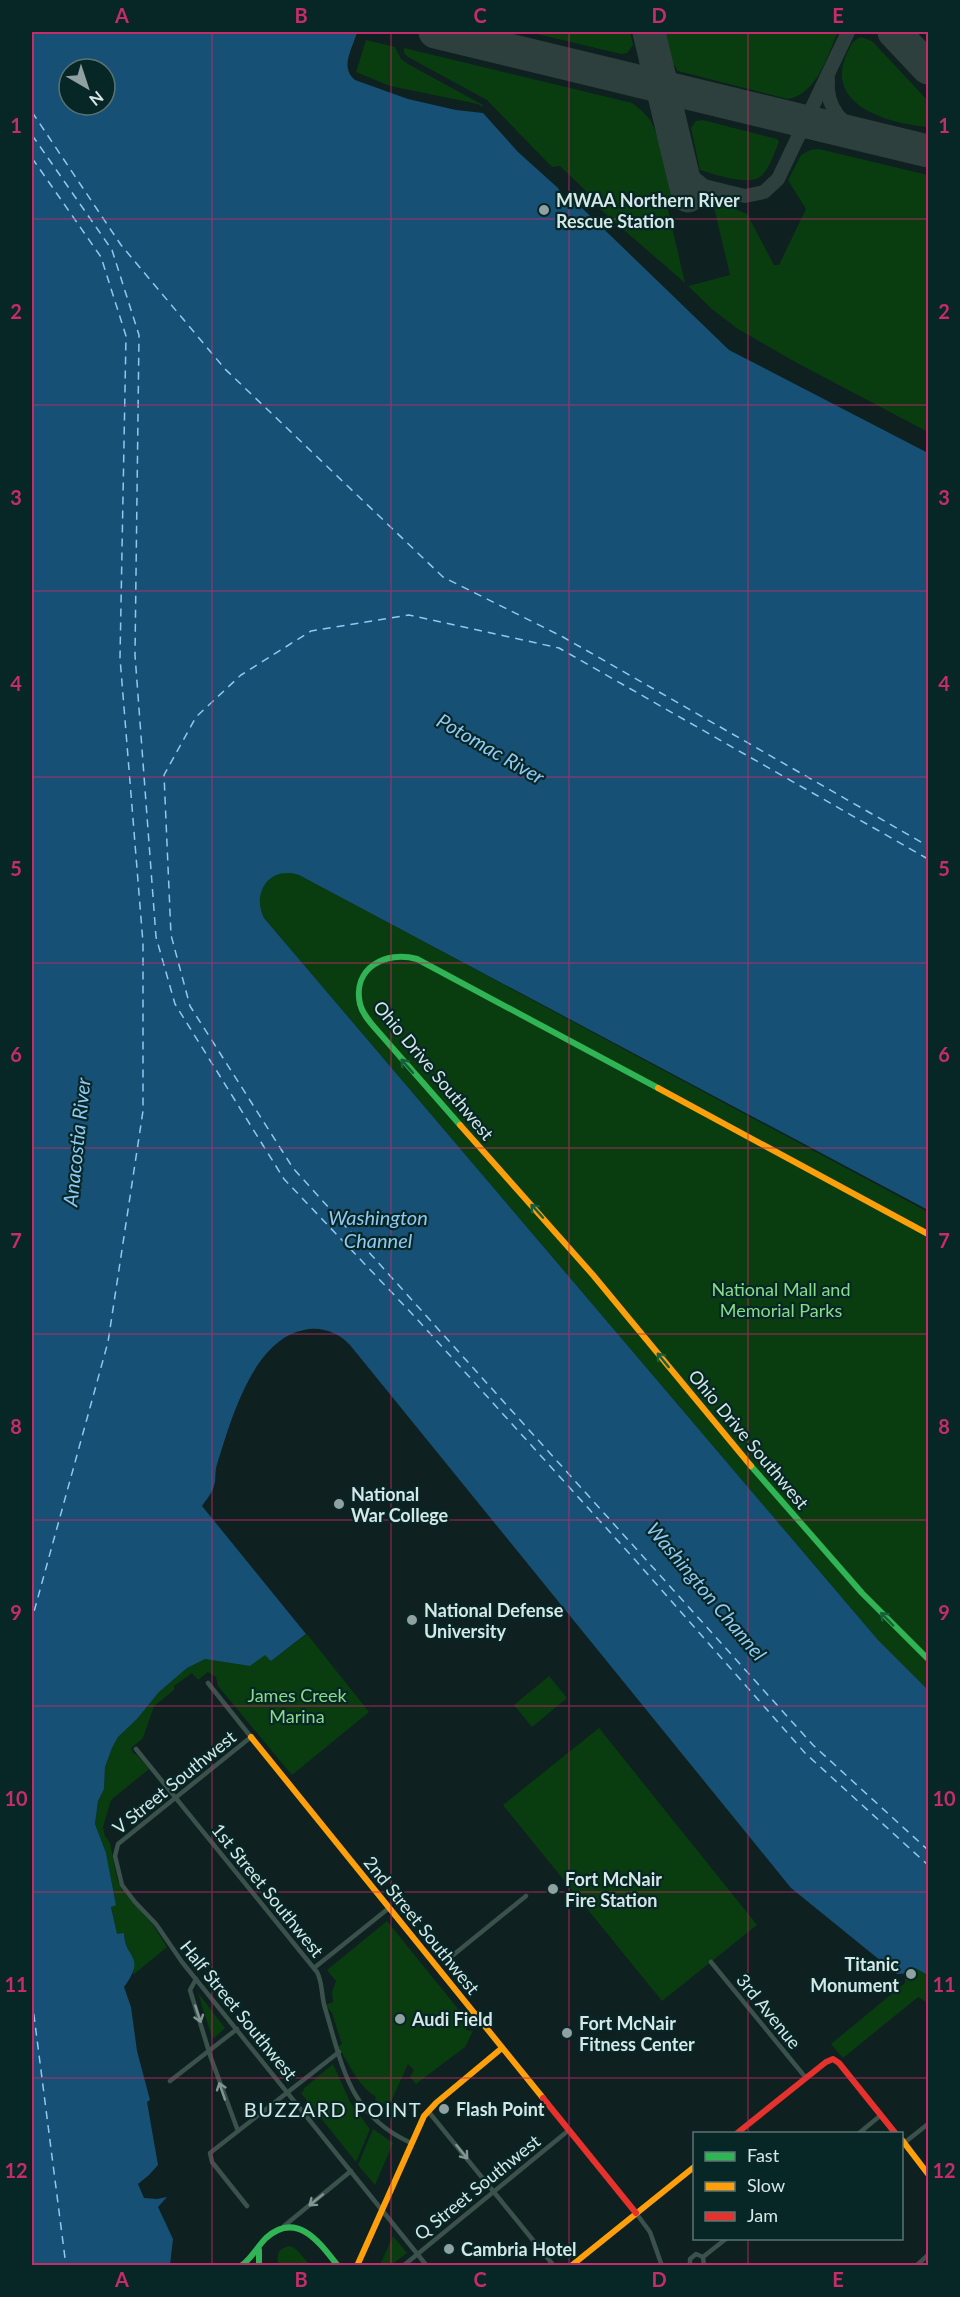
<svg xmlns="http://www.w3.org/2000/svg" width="960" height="2297" font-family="Lato,sans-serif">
<rect width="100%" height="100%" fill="#0e2020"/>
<g fill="#093d10">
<polygon points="529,32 630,32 633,45 627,53 621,54"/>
<path d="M666 32H838C827 56 817 94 788 99L678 71 673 63Z"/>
<path d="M861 37 872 41 928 101V127C893 124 827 108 845 58 849 49 852 40 861 37Z"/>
<polygon points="366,40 395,47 401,59 408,64 483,105 482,107 478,104 390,86 356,72"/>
<path d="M404 48 632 103C639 108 645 113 650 120 661 137 666 178 672 199L666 201 685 283 586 197V191L560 166 553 167 550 165 487 100 408 57 404 53Z"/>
<path d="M703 120 777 139 779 142C774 153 770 168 761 176 750 187 714 174 700 170L691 128 696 121Z"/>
<polygon points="819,149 928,175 928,432 797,363 738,329 713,310 688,286 730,275 712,199 747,214 774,265 779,265 806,209 788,180 801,155 810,150"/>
<path d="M286 872 299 875 928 1212V1690L878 1640 264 918C252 897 263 877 286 872Z"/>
<path d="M307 1634 369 1712 292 1775 218 1686 216 1677 208 1672 198 1680 192 1673 174 1686V1690L154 1706 143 1738 131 1748 133 1753 137 1755 149 1769 111 1800 103 1827 105 1836 110 1843 117 1879 121 1888 153 1925 167 1947 133 1975C135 1955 125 1950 124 1933L117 1935 111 1906 116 1905 106 1853 95 1824 98 1801 104 1789 105 1767 112 1748 118 1737 137 1719 159 1692 187 1668 205 1659 250 1666 265 1654 271 1661Z"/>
<polygon points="549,1676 567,1698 532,1727 514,1705"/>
<polygon points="599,1728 757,1925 662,2001 503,1805"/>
<path d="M387 1921 471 2025 466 2027V2030L473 2031 465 2047 416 2084 410 2077 414 2070 408 2064 389 2106 375 2100 376 2097C357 2085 350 2064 338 2047L342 2044 332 2013 325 2005 333 2002 332 1992 336 1981 327 1970Z"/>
<polygon points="914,1967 928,1975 928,2003 918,1997 843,2058 831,2044 905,1983 905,1979"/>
<polygon points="198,1993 225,2028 214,2038 212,2037"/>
<polygon points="333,2064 350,2102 370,2129 356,2162 301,2093 304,2090 303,2089"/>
<polygon points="373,2129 393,2143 375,2185 358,2165"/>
<polygon points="393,2236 407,2253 391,2265 380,2265"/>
<path d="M290 2246 296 2249 310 2265H279C275 2256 279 2247 290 2246Z"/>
</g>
<path fill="#175075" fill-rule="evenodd" d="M32 32H357C353 48 339 67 355 80L408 99 456 110 483 113 518 152 558 188 562 196 582 208 729 350 928 453V1210L299 875C270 865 251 893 264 918L878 1640 928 1690V1975L915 1968 911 1973 897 1974 791 1888 350 1345C339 1333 321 1326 304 1330 252 1340 230 1423 216 1468 215 1474 216 1480 214 1486 212 1493 206 1500 202 1506L306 1634 271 1661 265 1655 250 1666 205 1659 187 1668 159 1692 137 1719 118 1737 112 1748 105 1767 104 1789 98 1801 95 1824 106 1853 116 1905 111 1907 117 1934 124 1933C125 1960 147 1955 124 1987L131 2007 137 2051 150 2100 147 2102 158 2165 149 2175 138 2184 144 2198 157 2199 167 2197 158 2207 173 2239 170 2265H32ZM69 69H105V105H69Z"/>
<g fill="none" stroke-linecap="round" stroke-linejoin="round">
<g stroke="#8fc8f3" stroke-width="1.5" stroke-dasharray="8 6" stroke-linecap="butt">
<polyline points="32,112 121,245 225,369 443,577 563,637 928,846"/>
<polyline points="32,135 112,250 139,335 135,655 156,937 175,1004 284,1179 416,1318 637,1562 805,1753 928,1865"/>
<polyline points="32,158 101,257 126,336 120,658 143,943 143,1111 108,1342 32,1619"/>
<polyline points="928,859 559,648 409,615 311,631 241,675 196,717 164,775 171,935 190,1006 293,1168 813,1745 928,1850"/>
<polyline points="32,2000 66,2266"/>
</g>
<g stroke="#2e403e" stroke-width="14">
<polyline points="445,32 449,35"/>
<polyline points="916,54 928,66"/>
<path d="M828 79C825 109 844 127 870 137"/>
<polyline points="681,167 704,186 745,196 764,192 778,179 848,32"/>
</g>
<g stroke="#2e403e" stroke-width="33">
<polyline points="435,32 928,151"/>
<polyline points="649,32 688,196"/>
<polyline points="894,32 928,68"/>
</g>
<g stroke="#3b524c" stroke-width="4.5">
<polyline points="208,1683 251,1737 118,1844 115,1856 122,1885 135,1902 156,1924 182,1962 427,2266"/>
<path d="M136 1749 317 1972C323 1983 321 1996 325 2008 343 2068 349 2115 411 2143"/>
<polyline points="447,1960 526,1896"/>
<polyline points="711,1962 806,2078"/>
<polyline points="314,1968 389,1908"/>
<polyline points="196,1979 190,1990 211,2058 238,2131"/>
<polyline points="170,2081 237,2029"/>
<polyline points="428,2111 554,2266"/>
<polyline points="858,2134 881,2115"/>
<polyline points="904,2143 928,2124"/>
<polyline points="247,2206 212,2162 210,2153 339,2052"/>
<polyline points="636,2213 650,2232 662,2266"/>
<polyline points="284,2226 351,2171"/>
<polyline points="703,2257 727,2238"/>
<polyline points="403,2266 569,2130"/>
<polyline points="690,2266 690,2259 696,2254 703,2257 704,2266"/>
<polyline points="916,2266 928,2255"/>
</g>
<g stroke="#30b455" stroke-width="6">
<path d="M460 1125 375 1028C369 1021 362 1013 360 1004 352 968 386 950 417 959L658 1088"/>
<polyline points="751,1466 862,1593 928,1659"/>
<polyline points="259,2250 259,2266"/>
<path d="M241 2266C252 2258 257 2247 266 2238 297 2210 320 2243 338 2266"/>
</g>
<g stroke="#ff9f0a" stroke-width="6">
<polyline points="658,1088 928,1234"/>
<polyline points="460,1125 593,1275 751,1466"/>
<polyline points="251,1737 543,2098"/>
<polyline points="902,2140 928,2174"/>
<polyline points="357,2266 424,2116 436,2103 502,2048"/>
<polyline points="571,2266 694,2167"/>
</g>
<g stroke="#e5322d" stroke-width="6">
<polyline points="543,2098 636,2213"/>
<polyline points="736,2134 826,2062 833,2059 839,2063 896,2134"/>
</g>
</g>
<defs><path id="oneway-shaft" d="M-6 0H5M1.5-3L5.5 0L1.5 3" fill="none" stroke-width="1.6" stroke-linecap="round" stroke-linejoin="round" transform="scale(1.5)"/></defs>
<g stroke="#175f39">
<use href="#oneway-shaft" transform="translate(407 1066) rotate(-131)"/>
<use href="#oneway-shaft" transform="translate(537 1211) rotate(-132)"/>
<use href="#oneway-shaft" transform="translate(663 1360) rotate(-129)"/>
<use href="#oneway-shaft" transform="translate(887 1619) rotate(-134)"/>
</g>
<g stroke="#819591">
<use href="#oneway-shaft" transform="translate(198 2014) rotate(72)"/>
<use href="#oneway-shaft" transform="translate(222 2091) rotate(-109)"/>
<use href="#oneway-shaft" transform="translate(462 2152) rotate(51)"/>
<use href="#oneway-shaft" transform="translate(316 2200) rotate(141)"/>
</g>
<path fill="none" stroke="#c42d69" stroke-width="1.5" stroke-opacity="0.55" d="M212 32V2266M391 32V2266M569 32V2266M748 32V2134M32 219H928M32 405H928M32 591H928M32 777H928M32 963H928M32 1148H928M32 1334H928M32 1520H928M32 1706H928M32 1892H928M32 2078H928M748 2238V2266"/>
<g fill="#90a1a1" stroke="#072727" stroke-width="2">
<circle cx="544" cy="210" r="6"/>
<circle cx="339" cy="1504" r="6"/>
<circle cx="412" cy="1620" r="6"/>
<circle cx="553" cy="1889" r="6"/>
<circle cx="911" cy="1974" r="6"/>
<circle cx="400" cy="2019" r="6"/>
<circle cx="567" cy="2033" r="6"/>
<circle cx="444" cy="2109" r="6"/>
<circle cx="449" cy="2249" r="6"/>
</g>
<g text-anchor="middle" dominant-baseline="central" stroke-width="4.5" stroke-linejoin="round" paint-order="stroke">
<g font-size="18" font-weight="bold" fill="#d6e7e6" stroke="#072727" text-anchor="start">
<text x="556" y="200">MWAA Northern River<tspan x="556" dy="21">Rescue Station</tspan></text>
<text x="351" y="1494">National<tspan x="351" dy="21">War College</tspan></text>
<text x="424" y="1610">National Defense<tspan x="424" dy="21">University</tspan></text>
<text x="565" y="1879">Fort McNair<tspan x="565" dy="21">Fire Station</tspan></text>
<text x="899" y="1964" text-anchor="end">Titanic<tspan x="899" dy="21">Monument</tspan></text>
<text x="412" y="2019">Audi Field</text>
<text x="579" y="2023">Fort McNair<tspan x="579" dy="21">Fitness Center</tspan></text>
<text x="456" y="2109">Flash Point</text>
<text x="461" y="2249">Cambria Hotel</text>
</g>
<g font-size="18" fill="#d6e7e6" stroke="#072727">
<text transform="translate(434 1070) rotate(50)">Ohio Drive Southwest</text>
<text transform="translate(749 1439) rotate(50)">Ohio Drive Southwest</text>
<text transform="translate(174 1782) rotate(-39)">V Street Southwest</text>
<text transform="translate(268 1890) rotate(51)">1st Street Southwest</text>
<text transform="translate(422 1925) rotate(51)">2nd Street Southwest</text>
<text transform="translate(239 2010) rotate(51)">Half Street Southwest</text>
<text transform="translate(769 2011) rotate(51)">3rd Avenue</text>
<text transform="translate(477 2187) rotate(-39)">Q Street Southwest</text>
</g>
<g font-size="18" fill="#87dc87" stroke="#072727">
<text x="781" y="1289">National Mall and<tspan x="781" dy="21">Memorial Parks</tspan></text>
<text x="297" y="1695">James Creek<tspan x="297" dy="21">Marina</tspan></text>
</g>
<g font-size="20" font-style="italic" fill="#8fc8f3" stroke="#072727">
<text transform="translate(491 748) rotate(30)">Potomac River</text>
<text transform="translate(76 1142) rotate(-84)">Anacostia River</text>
<text x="378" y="1217">Washington<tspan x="378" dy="23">Channel</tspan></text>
<text transform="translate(707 1591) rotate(50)">Washington Channel</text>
</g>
<g font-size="20" letter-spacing="1.5" fill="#d6e7e6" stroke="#072727">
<text x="333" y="2109">BUZZARD POINT</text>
</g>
</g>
<rect width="960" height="2297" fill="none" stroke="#072727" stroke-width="66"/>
<rect x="693" y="2132" width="210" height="108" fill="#072727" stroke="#5a7473" stroke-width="1.5"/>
<rect x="705" y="2152" width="30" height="9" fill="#30b455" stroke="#5a7473" stroke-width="1.5"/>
<text x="747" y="2162" font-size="18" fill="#d6e7e6">Fast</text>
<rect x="705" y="2182" width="30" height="9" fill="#ff9f0a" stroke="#5a7473" stroke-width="1.5"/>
<text x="747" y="2192" font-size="18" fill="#d6e7e6">Slow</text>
<rect x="705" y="2212" width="30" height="9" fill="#e5322d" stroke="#5a7473" stroke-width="1.5"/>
<text x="747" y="2222" font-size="18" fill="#d6e7e6">Jam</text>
<g transform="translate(87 87) rotate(141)"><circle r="28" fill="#072727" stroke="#5a7473" stroke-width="1.5"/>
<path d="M0-4.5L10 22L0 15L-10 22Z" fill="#90a1a1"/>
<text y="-9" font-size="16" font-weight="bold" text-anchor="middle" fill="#d6e7e6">N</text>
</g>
<rect x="33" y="33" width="894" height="2231" fill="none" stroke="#c42d69" stroke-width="2"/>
<g font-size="20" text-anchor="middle" font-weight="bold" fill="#c42d69">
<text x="122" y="23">A</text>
<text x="301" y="23">B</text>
<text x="480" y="23">C</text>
<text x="659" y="23">D</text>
<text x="838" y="23">E</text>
<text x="16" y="133">1</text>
<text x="944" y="133">1</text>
<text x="16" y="319">2</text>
<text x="944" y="319">2</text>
<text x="16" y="505">3</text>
<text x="944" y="505">3</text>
<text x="16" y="691">4</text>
<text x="944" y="691">4</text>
<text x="16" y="876">5</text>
<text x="944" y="876">5</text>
<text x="16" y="1062">6</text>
<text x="944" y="1062">6</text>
<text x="16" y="1248">7</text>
<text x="944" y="1248">7</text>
<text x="16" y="1434">8</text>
<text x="944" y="1434">8</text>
<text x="16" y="1620">9</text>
<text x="944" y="1620">9</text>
<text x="16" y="1806">10</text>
<text x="944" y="1806">10</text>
<text x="16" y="1992">11</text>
<text x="944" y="1992">11</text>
<text x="16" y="2178">12</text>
<text x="944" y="2178">12</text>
<text x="122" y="2287">A</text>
<text x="301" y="2287">B</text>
<text x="480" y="2287">C</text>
<text x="659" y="2287">D</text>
<text x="838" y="2287">E</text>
</g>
</svg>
